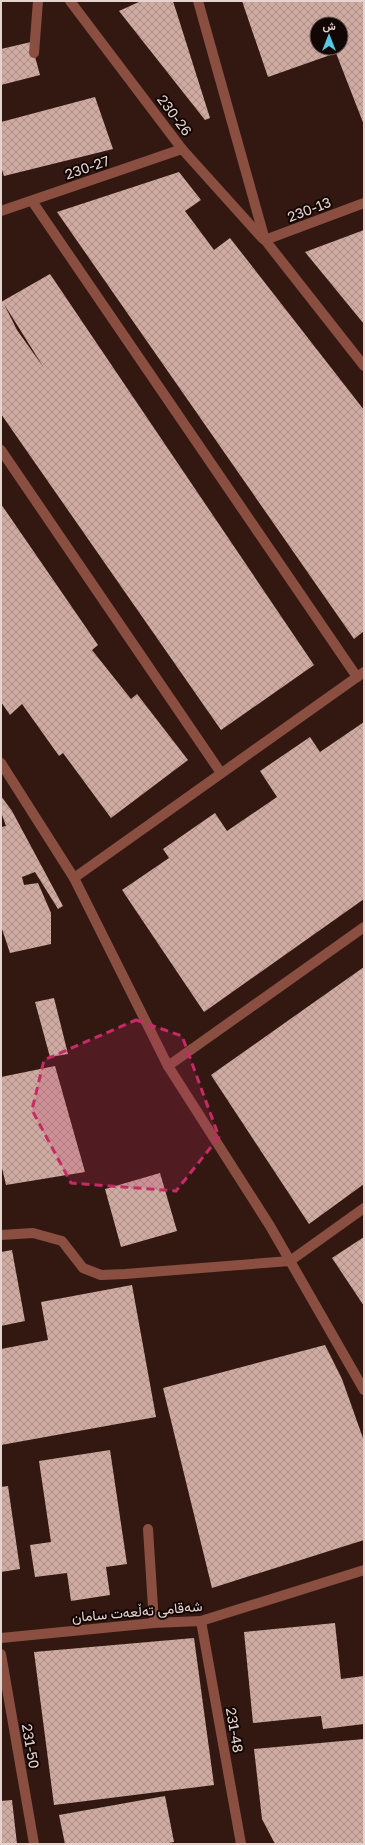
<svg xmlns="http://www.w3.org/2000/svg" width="365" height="1845" font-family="'Golos Text',Vazirmatn,sans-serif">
<defs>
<pattern id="building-cross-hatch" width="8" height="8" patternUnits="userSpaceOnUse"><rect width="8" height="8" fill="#ceaaa0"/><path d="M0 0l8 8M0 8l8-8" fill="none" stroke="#ac8f88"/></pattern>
</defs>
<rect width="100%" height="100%" fill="#331812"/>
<g fill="url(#building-cross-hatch)" fill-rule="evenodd">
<polygon points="141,1 173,1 210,118 205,120 119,11"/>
<path d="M242 1H364V125L336 53 268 77ZM317 24H341V48H317Z"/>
<polygon points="31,42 40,75 1,85 1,49"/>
<polygon points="95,97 113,149 4,176 1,167 1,122"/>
<polygon points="179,172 201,200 185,211 214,250 230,238 364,410 364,631 354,639 57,212"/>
<polygon points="364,230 364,324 305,252"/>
<path d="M50 274 314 665 221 730 1 414V302ZM4 304 44 368 17 330Z"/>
<polygon points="1,504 98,645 92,650 131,699 137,694 188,760 111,818 63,753 59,756 22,704 10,715 1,702"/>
<polygon points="364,722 364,899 204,1012 122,890 169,858 163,849 215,813 227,831 277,797 260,771 310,737 320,752"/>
<polygon points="1,796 12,811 63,906 58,909 35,872 22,877 24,885 38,883 51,913 51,944 10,953 1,926 1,827 6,826 1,812"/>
<polygon points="364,967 364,1184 309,1224 211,1075"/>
<polygon points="54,998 68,1054 50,1057 35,1002"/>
<polygon points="55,1066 85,1172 6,1185 1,1164 1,1077"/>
<polygon points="160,1173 177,1231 121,1247 105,1189"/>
<polygon points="364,1237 364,1306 332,1258"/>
<polygon points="12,1250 25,1321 1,1326 1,1252"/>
<polygon points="132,1285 156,1417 1,1445 1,1349 48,1340 41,1302"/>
<polygon points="325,1345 342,1379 364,1441 364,1540 212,1588 163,1388"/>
<polygon points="110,1450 127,1564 106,1567 110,1595 71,1601 67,1573 35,1577 30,1545 51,1542 39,1461"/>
<polygon points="8,1486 20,1569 1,1572 1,1487"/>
<polygon points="335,1623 341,1679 364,1676 364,1724 323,1729 321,1716 253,1723 244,1632"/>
<polygon points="194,1638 214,1785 54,1805 34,1652"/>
<polygon points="364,1739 364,1844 275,1844 262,1819 254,1749"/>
<polygon points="165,1796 174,1842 163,1844 65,1844 59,1815"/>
<polygon points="12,1800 17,1844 1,1844 1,1801"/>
</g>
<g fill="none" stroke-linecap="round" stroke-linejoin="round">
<g stroke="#8a4f41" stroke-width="10">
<polyline points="34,53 38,1"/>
<polyline points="148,1529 154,1623"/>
</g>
<g stroke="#8a4f41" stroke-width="10">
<polyline points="70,1 182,149 263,239"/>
<polyline points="198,1 265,240 364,366"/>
<polyline points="32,201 357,677"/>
<polyline points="1,211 182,149"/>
<polyline points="265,240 364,203"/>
<polyline points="1,450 221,773"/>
<polyline points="1,763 74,878 168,1066 270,1226 364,1390"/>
<polyline points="74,878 364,672"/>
<polyline points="168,1066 364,927"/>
<polyline points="1,1235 33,1233 62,1241 83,1268 101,1275 125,1274 290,1261 364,1208"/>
<polyline points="201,1621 241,1844"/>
<polyline points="1,1654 34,1844"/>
</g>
<polyline stroke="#8a4f41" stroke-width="10" points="1,1638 154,1623 201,1621 364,1570"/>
</g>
<path fill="#c62b66" fill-opacity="0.2" stroke="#c62b66" stroke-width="3" stroke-dasharray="8 5" stroke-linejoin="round" d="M136 1020 182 1036 219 1137 176 1191 71 1183 32 1110 44 1060Z"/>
<g text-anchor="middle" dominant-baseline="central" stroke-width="4" stroke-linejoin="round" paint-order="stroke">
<g font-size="14" fill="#e6d3ce" stroke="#130705">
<text transform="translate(175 115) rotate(53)">230-26</text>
<text transform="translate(87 167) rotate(-19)">230-27</text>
<text transform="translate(309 209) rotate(-21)">230-13</text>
<text transform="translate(137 1611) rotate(-5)">شەقامی تەڵعەت سامان</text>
<text transform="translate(235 1730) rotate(80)">231-48</text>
<text transform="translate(31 1746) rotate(80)">231-50</text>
</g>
</g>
<rect width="365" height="1845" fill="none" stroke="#e6d3ce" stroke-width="4"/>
<g transform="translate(329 36)"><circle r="19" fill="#130705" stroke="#675955"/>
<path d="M0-3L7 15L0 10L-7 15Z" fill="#57c9e2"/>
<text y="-6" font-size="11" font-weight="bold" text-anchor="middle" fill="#e6d3ce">ش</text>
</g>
</svg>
